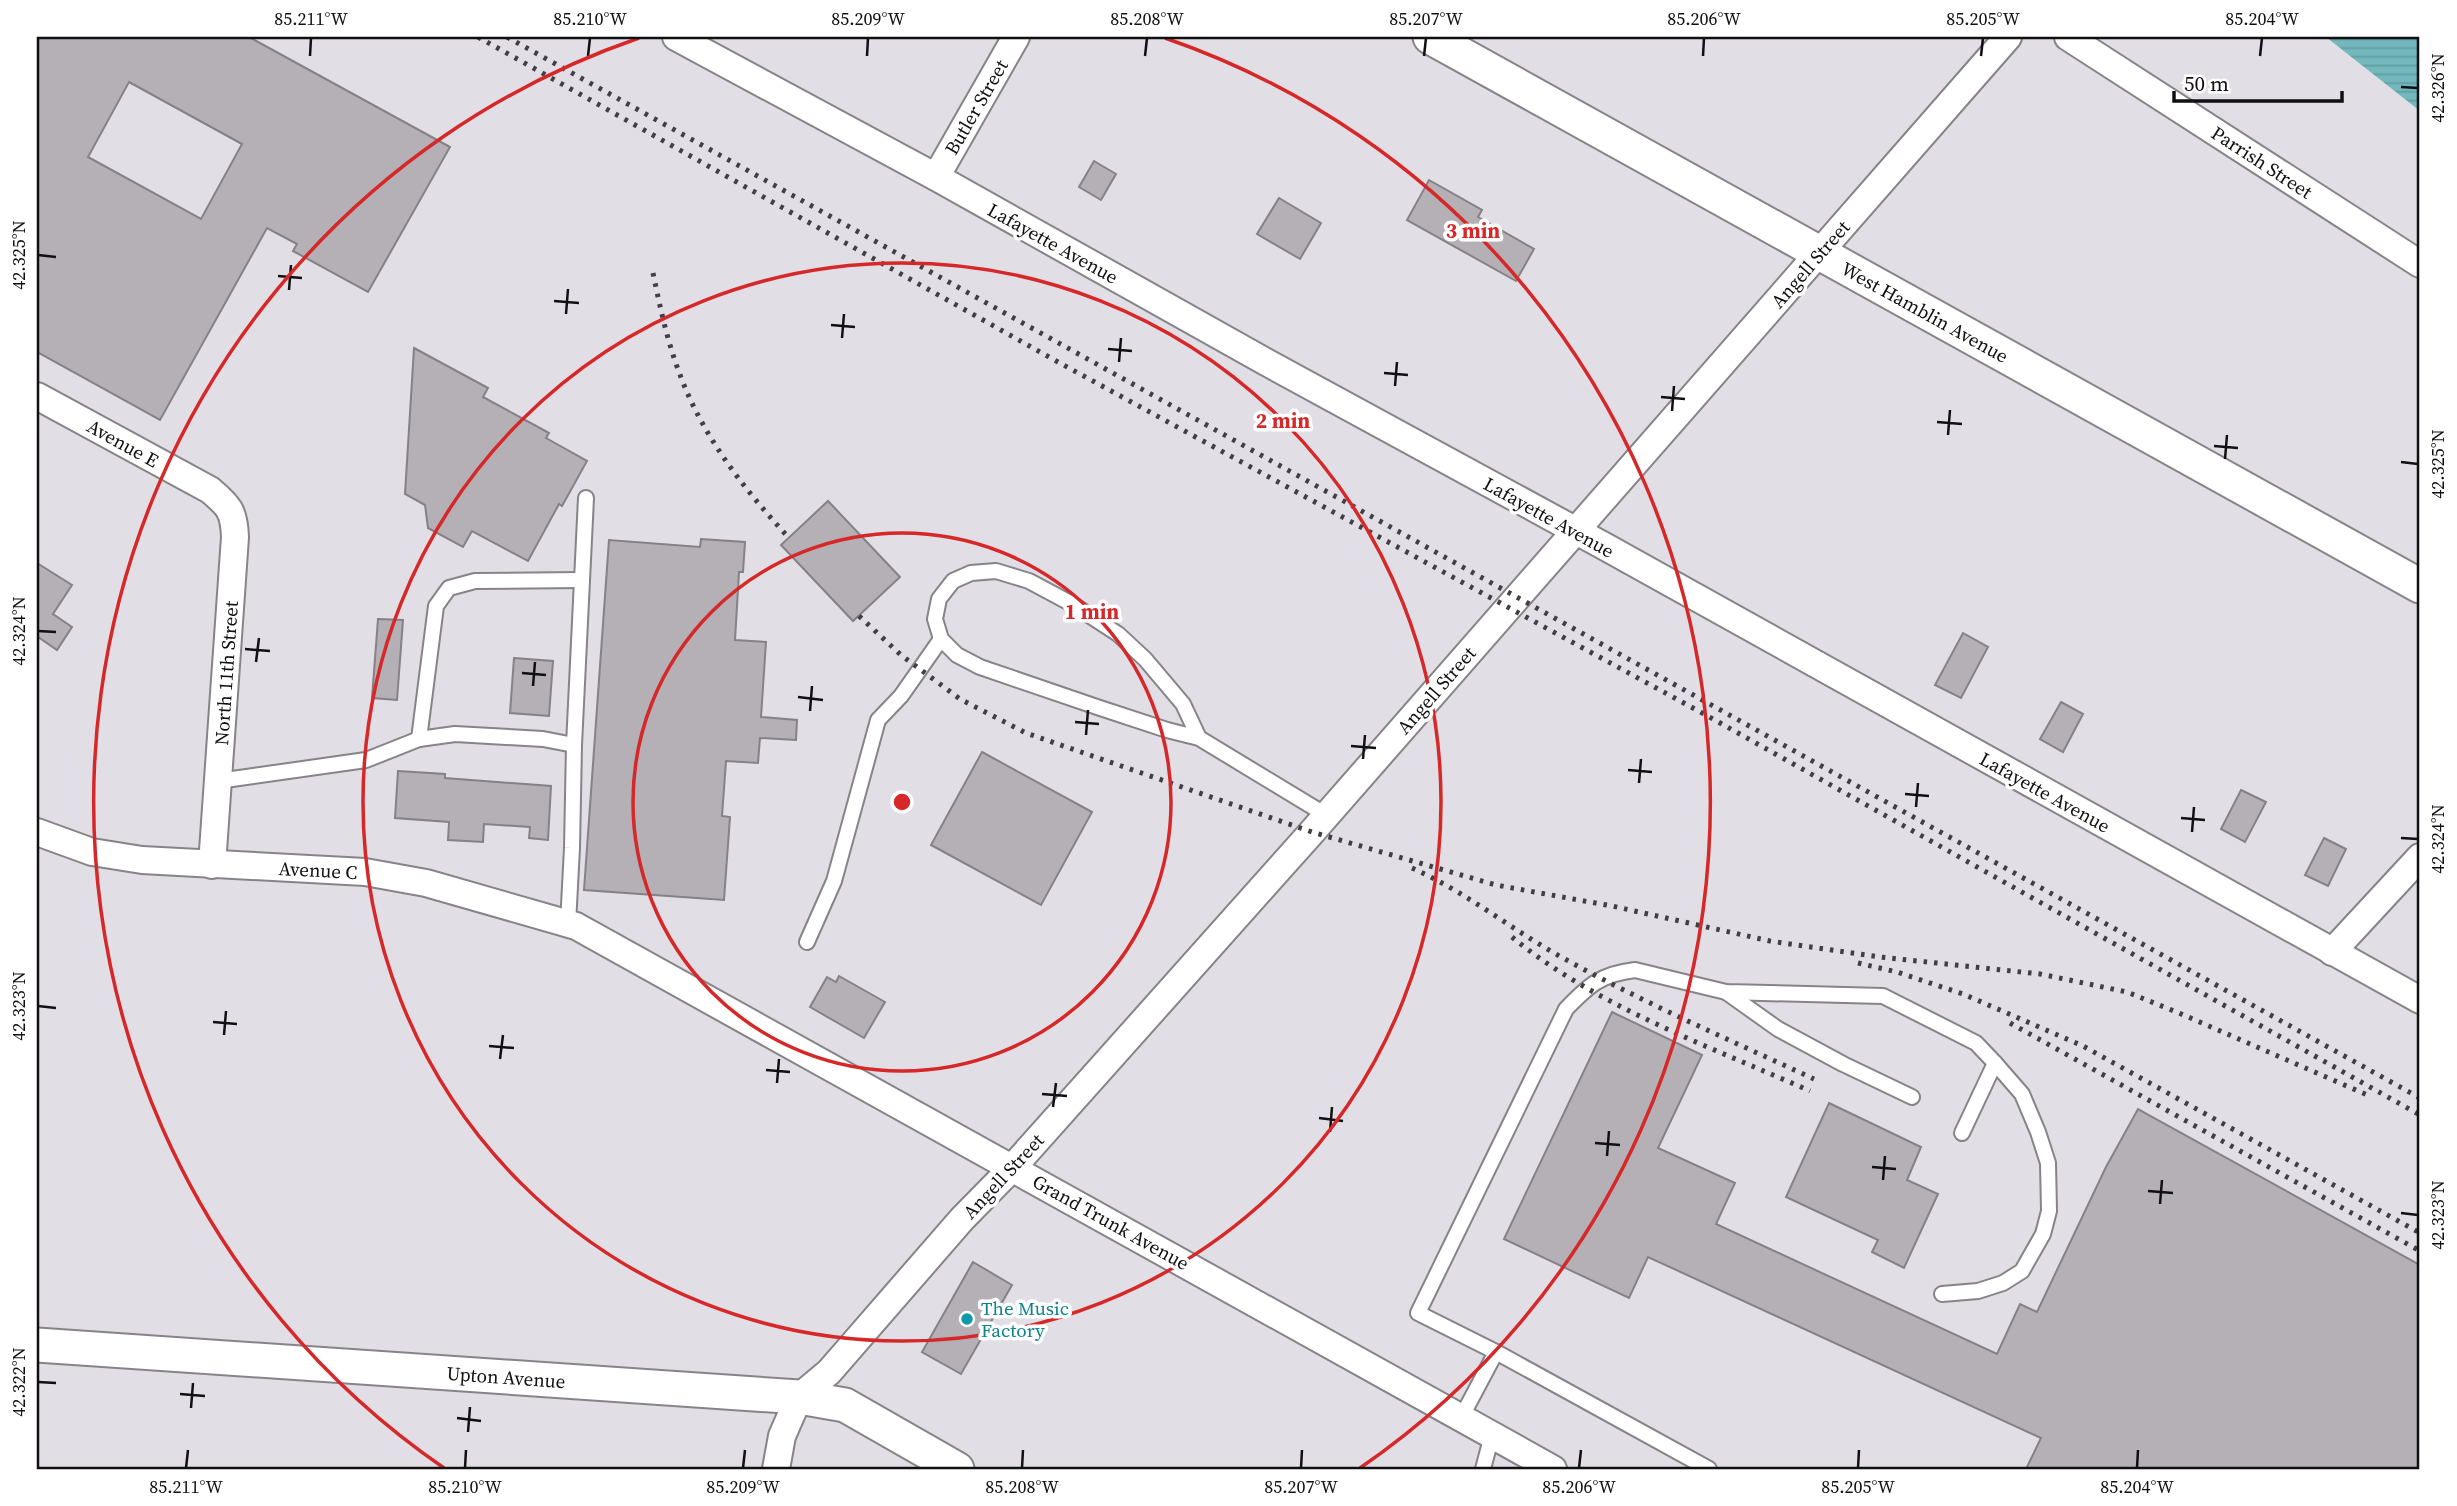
<svg xmlns="http://www.w3.org/2000/svg" width="2457" height="1506" font-family="'Source Serif 4',serif">
<defs>
<pattern id="water-rules" width="6" height="5" patternUnits="userSpaceOnUse" patternTransform="scale(1.75)"><rect width="6" height="5" fill="#72b8bd"/><path d="M0 2.5h6" fill="none" stroke="#629da1"/></pattern>
</defs>
<rect width="100%" height="100%" fill="#e2dee5"/>
<polygon fill="url(#water-rules)" points="2326,37 2420,37 2420,111"/>
<g fill="#b4b0b6" stroke="#858187" stroke-width="2" fill-rule="evenodd">
<path d="M37 37H249L450 147 368 292 293 251 297 244 267 228 160 420 37 352ZM129 82 242 144 201 219 88 157Z"/>
<polygon points="1094,161 1116,174 1101,200 1079,187"/>
<polygon points="1429,180 1482,210 1478,217 1534,249 1516,281 1407,220"/>
<polygon points="1279,198 1321,223 1300,259 1257,234"/>
<polygon points="414,348 488,388 483,397 549,433 546,438 587,461 562,506 559,504 528,561 472,531 463,547 428,528 425,505 405,494"/>
<polygon points="828,501 900,577 853,621 781,545"/>
<polygon points="701,539 745,542 743,572 739,572 735,640 766,642 761,717 797,720 796,740 760,738 758,763 726,761 722,816 730,817 724,900 584,890 609,540 700,547"/>
<polygon points="37,563 72,585 53,614 72,627 57,650 38,637 37,639"/>
<polygon points="378,619 403,620 397,700 372,698"/>
<polygon points="1963,633 1988,647 1961,698 1935,685"/>
<polygon points="514,658 553,661 549,716 510,713"/>
<polygon points="2061,702 2083,714 2063,752 2040,739"/>
<polygon points="982,752 1092,812 1041,905 931,845"/>
<polygon points="398,771 445,774 445,778 551,786 548,840 529,838 530,827 484,824 483,842 448,840 449,822 395,818"/>
<polygon points="2241,790 2266,802 2245,842 2221,829"/>
<polygon points="2324,838 2346,849 2328,886 2305,875"/>
<polygon points="839,976 885,1002 864,1038 810,1007 827,977 836,982"/>
<polygon points="1612,1012 1702,1055 1658,1148 1735,1183 1716,1224 1997,1354 2020,1304 2037,1312 2106,1167 2138,1109 2420,1265 2420,1469 2026,1469 2041,1438 1648,1257 1629,1298 1504,1239"/>
<polygon points="1829,1103 1921,1147 1907,1180 1938,1194 1904,1268 1872,1252 1878,1240 1786,1197"/>
<polygon points="973,1262 1012,1285 961,1374 922,1352"/>
</g>
<g fill="none" stroke-linecap="round" stroke-linejoin="round">
<defs>
<g id="service">
<polyline points="1199,738 1183,704 1145,659 1118,634 1072,604 1029,581 996,571 971,573 953,581 939,599 935,619 941,639 957,655 980,667 1100,708 1167,730 1199,738 1326,815"/>
<polyline points="419,739 436,606 449,588 475,581 582,580"/>
<polyline points="218,781 366,760 419,739 455,734 543,739 574,745"/>
<polyline points="568,924 572,848 574,745 586,498"/>
<polyline points="807,942 834,881 878,720 901,696 941,639"/>
<polyline points="1726,992 1778,1029 1843,1064 1912,1097"/>
<polyline points="1962,1133 1995,1063"/>
<polyline points="1496,1352 1709,1469"/>
<path d="M1461 1418 1496 1352 1418 1313 1566 1009C1589 985 1601 974 1635 970L1726 992 1883 996 1976 1043 1995 1063 2022 1094 2038 1132 2048 1163 2049 1211 2043 1234 2022 1271 2003 1283 1978 1291 1942 1294"/>
<polyline points="1483,1469 1492,1435"/>
</g>
<g id="minor">
<polyline points="676,37 936,177 1266,362 1604,546 2420,1000"/>
<polyline points="2068,37 2420,264"/>
<polyline points="936,177 1016,37"/>
<path d="M37 396 210 490C229 506 234 511 235 537L212 865"/>
<polyline points="37,832 92,852 142,860 365,872 426,883 576,926 1553,1469"/>
<polyline points="2332,952 2420,857"/>
<polyline points="776,1469 782,1436 799,1397 829,1372 962,1219 1013,1167 1312,832 2008,37"/>
</g>
<g id="tertiary">
<polyline points="1430,37 2420,586"/>
<polyline points="37,1345 799,1397 845,1405 957,1469"/>
</g>
</defs>
<use href="#service" stroke="#878389" stroke-width="18"/>
<use href="#minor" stroke="#878389" stroke-width="30"/>
<use href="#tertiary" stroke="#878389" stroke-width="37"/>
<use href="#service" stroke="#fff" stroke-width="14"/>
<use href="#minor" stroke="#fff" stroke-width="26"/>
<use href="#tertiary" stroke="#fff" stroke-width="33"/>
<g stroke="#413f43" stroke-width="5" stroke-dasharray="3.5 7" stroke-linecap="butt">
<polyline points="478,37 1058,362 1704,714 2420,1115"/>
<polyline points="507,37 2420,1098"/>
<path d="M653 273C660 307 667 340 679 372 702 436 744 489 789 538"/>
<polyline points="859,616 901,655 960,699 1026,733 1312,832 1496,885 1612,906 1770,941 1880,957 2040,974 2127,992 2179,1013 2372,1097"/>
<path d="M1412 868C1466 892 1512 930 1563 958 1644 1003 1730 1040 1814 1079"/>
<path d="M1512 937C1595 1006 1711 1047 1810 1091"/>
<polyline points="1858,963 1897,972 1963,994 2083,1046 2420,1233"/>
<polyline points="2010,1023 2420,1251"/>
</g>
</g>
<path fill="none" stroke="#100f11" stroke-width="2.5" d="M310 56 311 38M588 56 590 38M867 56 868 38M1145 56 1147 38M1424 56 1426 38M1703 56 1704 38M1981 56 1983 38M2260 56 2262 38M2401 87 2418 88M38 255 56 257M278 276 302 278M289 290 291 265M554 301 579 303M566 314 568 289M831 325 855 327M842 338 844 314M1108 349 1132 351M1119 362 1121 338M1384 373 1408 375M1395 386 1397 362M1661 397 1685 399M1672 411 1674 386M1937 422 1962 424M1948 435 1950 410M2214 446 2238 448M2225 459 2227 435M2401 462 2418 464M38 631 56 632M245 649 270 651M256 662 259 638M522 673 546 675M533 686 535 662M798 697 823 700M810 711 812 686M1075 722 1099 724M1086 735 1088 710M1351 746 1376 748M1363 759 1365 735M1628 770 1652 772M1639 783 1641 759M1905 794 1929 796M1916 807 1918 783M2181 818 2205 820M2192 832 2194 807M2401 838 2418 839M38 1006 56 1008M213 1022 237 1024M224 1035 226 1011M489 1046 514 1048M500 1059 503 1035M766 1070 790 1072M777 1083 779 1059M1042 1094 1067 1096M1053 1107 1056 1083M1319 1118 1343 1121M1330 1132 1332 1107M1595 1143 1620 1145M1607 1156 1609 1131M1872 1167 1896 1169M1883 1180 1885 1156M2148 1191 2173 1193M2160 1204 2162 1180M2401 1213 2418 1215M38 1382 56 1383M180 1394 205 1396M191 1408 193 1383M457 1418 481 1421M468 1432 470 1407M186 1468 188 1450M465 1468 466 1450M743 1468 745 1450M1022 1468 1023 1450M1301 1468 1302 1450M1579 1468 1581 1450M1858 1468 1859 1450M2137 1468 2138 1450"/>
<g fill="none" stroke="#d62828" stroke-width="3.5">
<circle cx="902" cy="802" r="269"/>
<circle cx="902" cy="802" r="539"/>
<path d="M444 1468A808 808 0 0 1 639 38M1165 38A808 808 0 0 1 1360 1468"/>
</g>
<circle fill="#0f9aa8" stroke="#fff" stroke-width="2.5" cx="967" cy="1319" r="7"/>
<g text-anchor="middle" dominant-baseline="central" stroke-width="7" stroke-linejoin="round" paint-order="stroke">
<g font-size="19" fill="#100f11" stroke="#fff">
<text transform="translate(976 107) rotate(-60)">Butler Street</text>
<text transform="translate(2262 162) rotate(33)">Parrish Street</text>
<text transform="translate(1053 243) rotate(29)">Lafayette Avenue</text>
<text transform="translate(1810 264) rotate(-49)">Angell Street</text>
<text transform="translate(1925 312) rotate(29)">West Hamblin Avenue</text>
<text transform="translate(123 443) rotate(29)">Avenue E</text>
<text transform="translate(1549 517) rotate(29)">Lafayette Avenue</text>
<text transform="translate(226 673) rotate(-86)">North 11th Street</text>
<text transform="translate(1436 690) rotate(-49)">Angell Street</text>
<text transform="translate(2045 792) rotate(29)">Lafayette Avenue</text>
<text transform="translate(318 870) rotate(3)">Avenue C</text>
<text transform="translate(1003 1176) rotate(-47)">Angell Street</text>
<text transform="translate(1111 1222) rotate(29)">Grand Trunk Avenue</text>
<text transform="translate(506 1377) rotate(4)">Upton Avenue</text>
</g>
<g font-size="19" fill="#0d838f" stroke="#fff" text-anchor="start">
<text x="981" y="1308">The Music<tspan x="981" dy="22">Factory</tspan></text>
</g>
</g>
<circle cx="902" cy="802" r="10" fill="#d62828" stroke="#fff" stroke-width="3.5"/>
<g font-size="21" text-anchor="middle" font-weight="bold" fill="#d62828" stroke="#fff" stroke-width="7" stroke-linejoin="round" paint-order="stroke">
<text x="1473" y="238">3 min</text>
<text x="1283" y="428">2 min</text>
<text x="1092" y="619">1 min</text>
</g>
<rect width="2457" height="1506" fill="none" stroke="#ffffff" stroke-width="77"/>
<path d="M2174 91v10h168v-10" fill="none" stroke="#100f11" stroke-width="3.5"/>
<text x="2184" y="91" font-size="21" fill="#100f11" stroke="#ffffff" stroke-width="5" paint-order="stroke">50 m</text>
<rect x="38" y="38" width="2380" height="1430" fill="none" stroke="#100f11" stroke-width="2.5"/>
<g font-size="18" text-anchor="middle" fill="#100f11">
<text x="311" y="25">85.211°W</text>
<text x="590" y="25">85.210°W</text>
<text x="868" y="25">85.209°W</text>
<text x="1147" y="25">85.208°W</text>
<text x="1426" y="25">85.207°W</text>
<text x="1704" y="25">85.206°W</text>
<text x="1983" y="25">85.205°W</text>
<text x="2262" y="25">85.204°W</text>
<text transform="translate(2438 88) rotate(-90)" y="6">42.326°N</text>
<text transform="translate(19 255) rotate(-90)" y="6">42.325°N</text>
<text transform="translate(2438 464) rotate(-90)" y="6">42.325°N</text>
<text transform="translate(19 631) rotate(-90)" y="6">42.324°N</text>
<text transform="translate(2438 839) rotate(-90)" y="6">42.324°N</text>
<text transform="translate(19 1006) rotate(-90)" y="6">42.323°N</text>
<text transform="translate(2438 1215) rotate(-90)" y="6">42.323°N</text>
<text transform="translate(19 1382) rotate(-90)" y="6">42.322°N</text>
<text x="186" y="1493">85.211°W</text>
<text x="465" y="1493">85.210°W</text>
<text x="743" y="1493">85.209°W</text>
<text x="1022" y="1493">85.208°W</text>
<text x="1301" y="1493">85.207°W</text>
<text x="1579" y="1493">85.206°W</text>
<text x="1858" y="1493">85.205°W</text>
<text x="2137" y="1493">85.204°W</text>
</g>
</svg>
